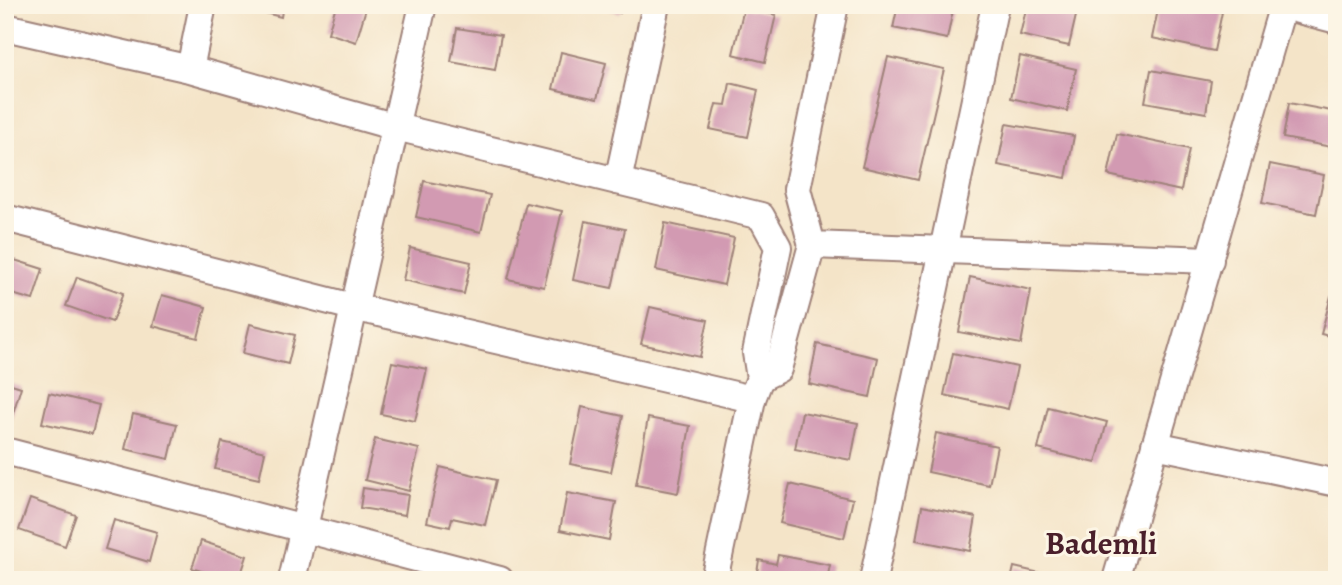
<svg xmlns="http://www.w3.org/2000/svg" width="1342" height="585" font-family="Alegreya,serif">
<rect width="100%" height="100%" fill="#fcf5e5"/>
<filter id="ink" filterUnits="userSpaceOnUse"><feTurbulence type="fractalNoise" baseFrequency=".0143" numOctaves="2"/><feDisplacementMap in="SourceGraphic" scale="14" xChannelSelector="R" yChannelSelector="G"/><feConvolveMatrix kernelMatrix="1 2 1 2 8 2 1 2 1" color-interpolation-filters="sRGB"/></filter>
<filter id="wash" filterUnits="userSpaceOnUse"><feTurbulence type="fractalNoise" baseFrequency=".00686" numOctaves="4" result="noise"/><feDisplacementMap in="SourceGraphic" scale="28" xChannelSelector="R" yChannelSelector="G"/><feGaussianBlur stdDeviation="1.57" result="paint"/><feColorMatrix in="noise" values="0 0 0 0 0 0 0 0 0 0 0 0 0 0 0 0 0 1.4 0 .05"/><feComposite in="paint" operator="in"/></filter>
<g filter="url(#wash)">
<rect width="100%" height="100%" fill="#f4e4c8"/>
<g id="blocks">
<g fill="#d29ab2">
<polygon points="233,5 283,5 281,17"/>
<polygon points="336,5 367,5 356,42 328,33"/>
<polygon points="595,5 622,5 620,13"/>
<polygon points="898,5 954,5 947,39 893,28"/>
<polygon points="1027,5 1078,7 1069,46 1020,35"/>
<polygon points="1159,5 1192,5 1222,12 1214,51 1152,38"/>
<polygon points="744,8 776,15 765,62 733,54"/>
<polygon points="457,28 501,35 495,70 451,62"/>
<polygon points="561,52 606,63 597,99 553,89"/>
<polygon points="1020,56 1076,69 1067,111 1011,98"/>
<polygon points="888,57 944,69 918,180 862,167"/>
<polygon points="1151,70 1211,81 1206,113 1145,102"/>
<polygon points="730,83 758,90 748,137 710,129 716,104 726,105"/>
<polygon points="1289,103 1337,112 1337,148 1283,138"/>
<polygon points="1006,124 1074,136 1066,178 998,165"/>
<polygon points="1117,134 1189,149 1181,191 1108,175"/>
<polygon points="1270,164 1324,175 1316,214 1262,203"/>
<polygon points="424,181 490,195 481,232 416,217"/>
<polygon points="526,203 562,211 544,287 508,279"/>
<polygon points="585,221 625,229 612,288 573,280"/>
<polygon points="665,223 734,238 724,285 656,270"/>
<polygon points="410,248 471,262 464,294 403,280"/>
<polygon points="5,257 43,269 33,300 5,292"/>
<polygon points="77,277 123,293 112,322 66,306"/>
<polygon points="970,277 1031,290 1021,344 959,332"/>
<polygon points="162,295 206,307 198,338 153,326"/>
<polygon points="1331,296 1337,298 1337,338 1321,334"/>
<polygon points="650,307 708,320 700,357 641,344"/>
<polygon points="250,324 295,335 288,364 243,353"/>
<polygon points="817,344 878,358 870,397 809,384"/>
<polygon points="953,353 1017,367 1008,409 944,395"/>
<polygon points="392,362 427,369 415,421 381,414"/>
<polygon points="5,382 21,387 10,423 5,421"/>
<polygon points="49,393 99,405 92,434 42,423"/>
<polygon points="582,407 623,416 611,472 570,464"/>
<polygon points="1048,407 1107,422 1096,463 1038,449"/>
<polygon points="802,412 858,423 851,460 795,449"/>
<polygon points="133,414 177,424 169,459 125,449"/>
<polygon points="648,418 690,426 678,493 636,485"/>
<polygon points="936,433 997,446 989,485 928,472"/>
<polygon points="375,439 419,449 409,491 365,480"/>
<polygon points="222,442 265,452 259,479 215,469"/>
<polygon points="440,467 496,480 485,525 452,518 450,527 427,522"/>
<polygon points="790,484 853,499 844,538 780,523"/>
<polygon points="363,488 408,495 405,515 360,508"/>
<polygon points="567,493 616,502 609,540 560,530"/>
<polygon points="30,499 76,515 65,546 19,530"/>
<polygon points="922,506 976,517 970,551 916,540"/>
<polygon points="114,520 157,532 149,562 105,549"/>
<polygon points="201,541 247,556 239,580 228,580 192,568"/>
<polygon points="778,555 830,565 827,580 756,580 759,560 776,564"/>
<polygon points="1014,567 1066,579 1066,580 1011,580"/>
</g>
</g>
</g>
<g filter="url(#ink)">
<use href="#blocks" fill-opacity="0" stroke="#9f827a" stroke-width="2"/>
<g fill="none" stroke-linecap="round" stroke-linejoin="round">
<defs>
<g id="street">
<polyline points="835,5 797,189 812,245 1210,260"/>
<polyline points="1283,6 1337,20"/>
<polyline points="5,27 190,69 396,127 761,216 778,247 756,353 760,378 752,399 714,580"/>
<polyline points="190,69 203,5"/>
<polyline points="618,181 656,5"/>
<polyline points="5,218 353,307 752,399"/>
<polyline points="760,378 778,369 812,245"/>
<polyline points="1155,445 1337,483"/>
<polyline points="5,451 500,580"/>
<polyline points="292,580 423,5"/>
<polyline points="873,580 995,5"/>
<polyline points="1116,580 1283,5"/>
</g>
</defs>
<use href="#street" stroke="#9f827a" stroke-width="30"/>
<use href="#street" stroke="#fff" stroke-width="26"/>
</g>
</g>
<g text-anchor="middle" dominant-baseline="central" stroke-width="6" stroke-linejoin="round" paint-order="stroke">
<g font-size="32" font-weight="bold" fill="#4a1f2b" stroke="#fcf5e5">
<text x="1101" y="543">Bademli</text>
</g>
</g>
<rect width="1342" height="585" fill="none" stroke="#fcf5e5" stroke-width="28"/>
</svg>
